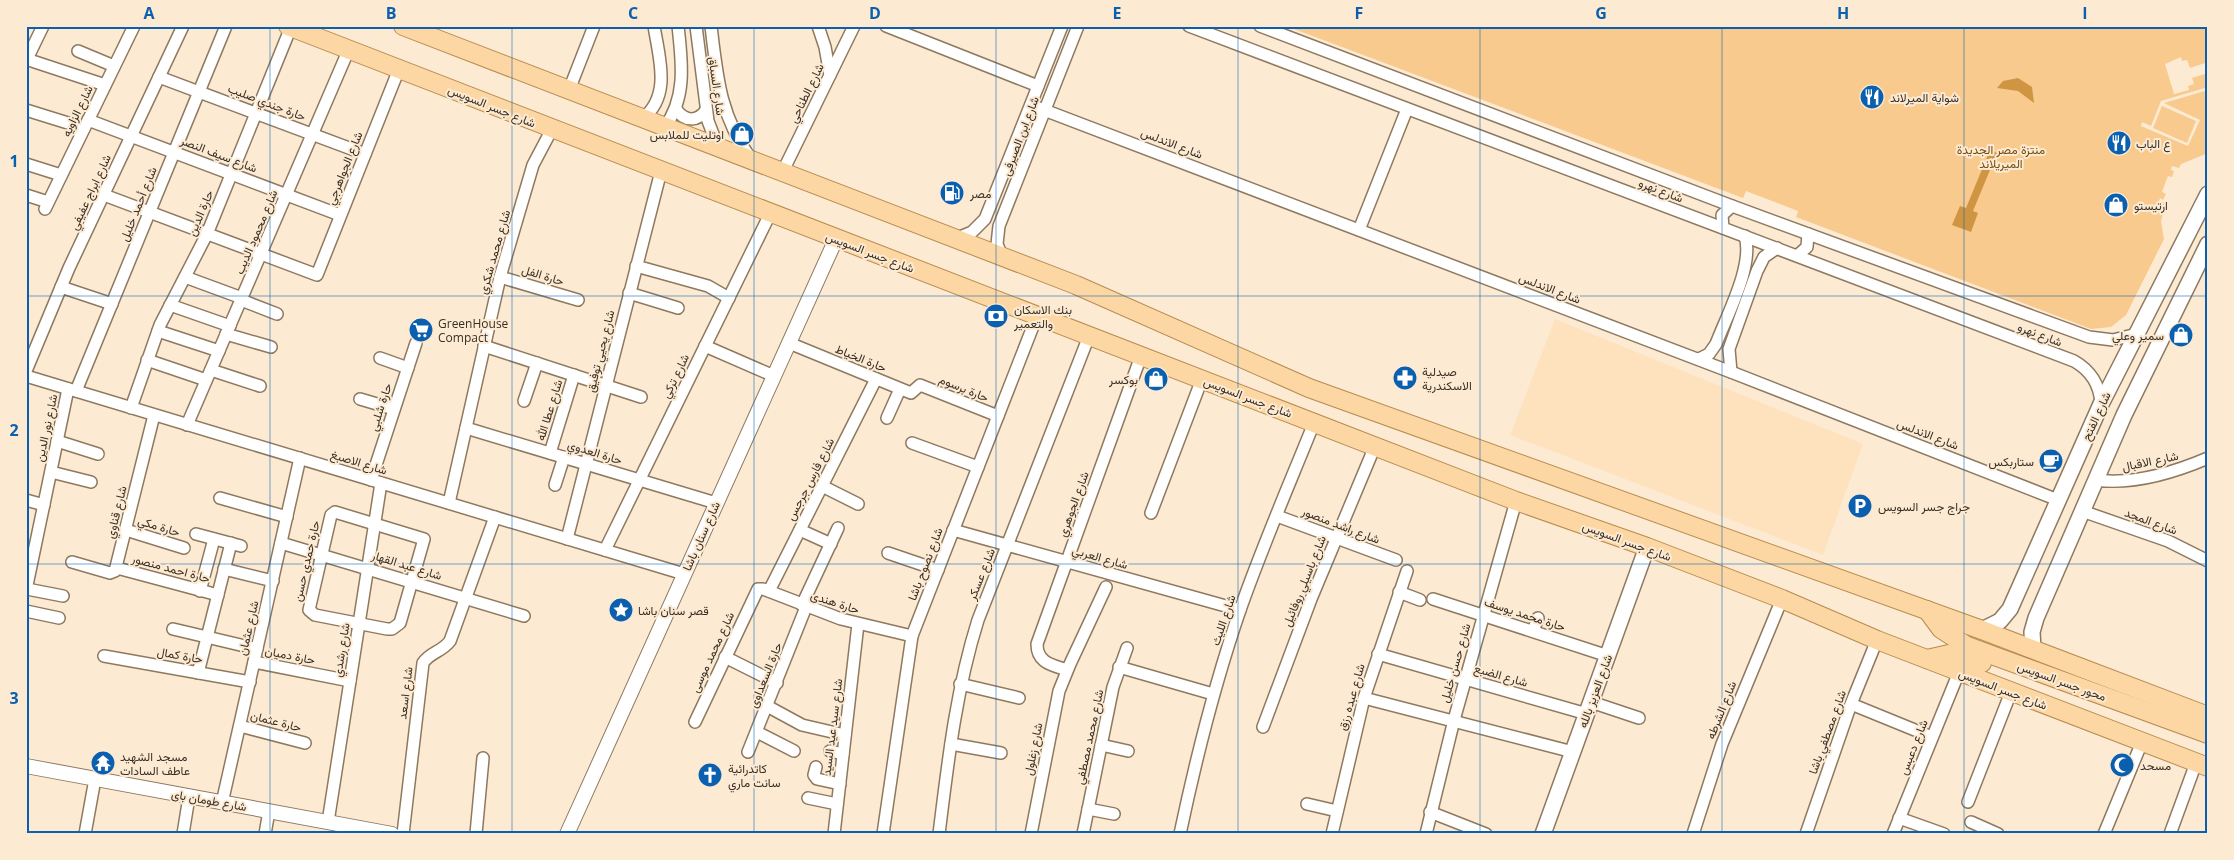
<svg xmlns="http://www.w3.org/2000/svg" width="2234" height="860" font-family="'Open Sans',Vazirmatn,sans-serif">
<rect width="100%" height="100%" fill="#fdead3"/>
<polygon fill="#fee2be" points="1555,319 1863,444 1823,555 1510,435"/>
<g fill="#f9ca8d">
<polygon points="1286,26 2208,26 2208,62 2190,68 2187,60 2182,61 2181,57 2165,64 2174,94 2189,90 2188,86 2194,84 2192,78 2208,73 2208,87 2161,101 2151,126 2142,122 2141,126 2188,146 2200,120 2164,103 2208,90 2208,153 2181,164 2179,168 2172,166 2171,170 2174,171 2172,177 2168,176 2162,192 2166,194 2163,200 2160,198 2159,201 2166,203 2161,221 2164,239 2126,315 2111,327 2091,329 1796,217 1798,211 1746,191 1743,198"/>
<polygon points="2162,106 2196,121 2187,143 2153,128"/>
</g>
<g fill="#cf9542">
<polygon points="2018,78 2032,87 2034,103 2018,91 1997,88 2003,81"/>
<polygon points="1990,150 1997,153 1973,211 1978,213 1971,232 1952,225 1960,206 1966,208"/>
</g>
<g fill="none" stroke-linecap="round" stroke-linejoin="round">
<defs>
<g id="minor">
<polyline points="696,26 708,121 718,147"/>
<path d="M711 26C717 77 720 116 751 159"/>
<polyline points="818,26 825,47 830,75"/>
<polyline points="886,26 1038,86"/>
<path d="M1189 26 2074 361C2090 370 2100 385 2101 404"/>
<polyline points="1260,26 1732,206 2089,337 2113,340 2137,334"/>
<polyline points="78,51 114,66"/>
<polyline points="26,59 105,85"/>
<polyline points="26,61 43,26"/>
<polyline points="159,77 365,154"/>
<polyline points="569,90 594,26"/>
<polyline points="1031,105 1731,372 2058,500"/>
<path d="M676 109C684 122 698 122 706 110"/>
<polyline points="26,110 84,128"/>
<path d="M642 119C672 96 659 58 654 26"/>
<polyline points="88,120 340,215"/>
<path d="M664 128C687 98 682 62 678 26"/>
<polyline points="26,164 61,175"/>
<polyline points="782,173 854,26"/>
<polyline points="26,195 48,202"/>
<polyline points="104,195 317,275 399,69"/>
<polyline points="45,209 134,26"/>
<polyline points="1723,228 1722,215 1732,206"/>
<polyline points="1359,230 1407,109"/>
<polyline points="955,239 972,232 985,219 1062,26"/>
<polyline points="1798,255 1807,247 1808,234"/>
<polyline points="1002,257 997,244 999,226 1078,26"/>
<polyline points="636,266 708,286 729,298"/>
<polyline points="185,277 242,298"/>
<polyline points="500,277 578,300"/>
<polyline points="61,287 112,304"/>
<polyline points="629,293 678,308"/>
<polyline points="241,300 277,314"/>
<polyline points="170,305 230,326"/>
<polyline points="158,331 219,351"/>
<polyline points="226,334 271,347"/>
<polyline points="789,343 911,393 920,385 998,416"/>
<polyline points="484,346 641,397"/>
<polyline points="705,346 774,376"/>
<polyline points="380,358 408,368"/>
<path d="M1699 359 1709 354 1716 344C1727 315 1754 265 1745 236"/>
<polyline points="147,360 206,380"/>
<polyline points="211,370 260,386"/>
<polyline points="26,371 69,268 183,26"/>
<polyline points="1731,372 1729,349 1757,271 1764,257 1777,248"/>
<polyline points="26,376 684,574"/>
<polyline points="76,391 226,26"/>
<polyline points="360,399 394,409"/>
<polyline points="524,401 537,363"/>
<polyline points="131,408 160,325 207,234 291,27"/>
<polyline points="887,418 900,389"/>
<polyline points="187,425 349,49"/>
<polyline points="466,428 716,503"/>
<polyline points="57,441 98,454"/>
<polyline points="912,443 978,467"/>
<polyline points="550,453 574,375"/>
<polyline points="51,472 91,482"/>
<polyline points="371,480 416,343"/>
<path d="M2096 480C2133 485 2173 473 2208 458"/>
<polyline points="555,485 564,457"/>
<polyline points="822,486 858,504"/>
<polyline points="220,498 287,517"/>
<polyline points="26,500 44,505"/>
<polyline points="449,503 500,277 533,165 552,129"/>
<polyline points="2082,511 2168,541 2208,561"/>
<polygon points="335,512 424,539 400,623 392,629 387,629 315,615 309,610 331,515"/>
<polyline points="1151,513 1202,379"/>
<polyline points="1277,516 1396,560"/>
<polyline points="126,530 184,548"/>
<polyline points="800,530 831,544"/>
<polyline points="953,530 1240,610"/>
<polyline points="196,534 241,546"/>
<polyline points="567,539 661,171"/>
<polyline points="281,543 524,616"/>
<polyline points="605,550 770,214"/>
<polyline points="888,553 938,570"/>
<polyline points="72,562 110,573 115,571 154,415"/>
<polyline points="117,568 218,595"/>
<polyline points="224,569 273,581"/>
<polyline points="27,589 63,596"/>
<polyline points="26,590 68,389"/>
<polyline points="200,591 214,539"/>
<polyline points="769,591 876,379"/>
<polyline points="1399,592 1420,600"/>
<polyline points="1433,599 1608,656"/>
<polyline points="802,605 838,528"/>
<polyline points="26,611 59,618"/>
<polyline points="173,629 257,649"/>
<polyline points="1533,631 1538,618"/>
<polyline points="1378,654 1587,714"/>
<polyline points="104,656 250,682"/>
<polyline points="725,657 777,683"/>
<polyline points="254,662 350,681"/>
<polyline points="1119,667 1213,694"/>
<path d="M1067 670C1052 665 1037 663 1037 644L1141 356"/>
<polyline points="198,673 231,543"/>
<polyline points="960,684 1019,698"/>
<polyline points="1364,698 1573,752"/>
<polyline points="1591,702 1639,718"/>
<polyline points="1851,704 1932,737"/>
<polyline points="767,706 802,725 845,735"/>
<polyline points="695,722 758,589 763,589 841,619 912,636"/>
<polyline points="240,726 305,743"/>
<polyline points="1263,727 1311,599 1375,446"/>
<polyline points="757,732 794,751"/>
<polyline points="951,744 1001,753"/>
<polyline points="1101,745 1128,751"/>
<polyline points="830,751 843,754"/>
<polyline points="748,752 806,607"/>
<polyline points="816,767 814,775 817,779 840,784"/>
<polyline points="808,798 837,804"/>
<polyline points="1968,802 2011,692"/>
<polyline points="222,803 300,458"/>
<polyline points="1307,804 1337,811"/>
<polyline points="1088,809 1114,814"/>
<polyline points="1430,812 1486,834"/>
<polyline points="1899,818 1944,834"/>
<polyline points="328,822 381,483"/>
<polyline points="1971,822 1998,834"/>
<polyline points="85,834 95,779"/>
<polyline points="183,834 189,797"/>
<polyline points="265,834 269,811"/>
<path d="M403 834 423 663C430 652 442 652 450 641L495 517"/>
<polyline points="476,834 483,758"/>
<polyline points="834,834 858,624"/>
<polyline points="883,834 912,636 1037,316"/>
<path d="M939 834C948 761 956 690 978 620L1089 336"/>
<polyline points="1031,834 1059,691 1070,664 1106,587"/>
<polyline points="1083,834 1113,687 1127,648"/>
<path d="M1180 834C1196 758 1215 683 1240 610 1262 547 1289 485 1314 423"/>
<polyline points="1332,834 1364,698 1407,571"/>
<polyline points="1426,834 1454,720 1516,501"/>
<polyline points="1693,834 1722,744 1782,599"/>
<polyline points="1806,834 1851,704 1877,640"/>
<polyline points="1893,834 1959,672"/>
<polyline points="2104,834 2142,742"/>
<polyline points="2170,834 2196,763"/>
</g>
<g id="tertiary">
<polyline points="26,766 392,834"/>
<polyline points="567,834 836,239"/>
</g>
<g id="secondary">
<polyline points="1982,630 2000,621 2010,609 2101,404 2208,194"/>
<polyline points="2033,649 2032,632 2036,618 2124,415 2208,244"/>
<polyline points="1543,834 1647,547"/>
</g>
<g id="primary">
<polyline points="288,26 1516,501 1647,547 1782,599 1877,640 2208,767"/>
<polyline points="403,26 1076,285 1309,388 1982,630 2208,716"/>
<polyline points="1927,610 1941,629 1967,646 2208,734"/>
<polyline points="1927,659 1949,654 1982,663"/>
</g>
</defs>
<use href="#minor" stroke="#8e795f" stroke-width="14"/>
<use href="#tertiary" stroke="#8e795f" stroke-width="16"/>
<use href="#secondary" stroke="#8e795f" stroke-width="18"/>
<use href="#primary" stroke="#b78b4f" stroke-width="20"/>
<use href="#minor" stroke="#fff" stroke-width="11"/>
<use href="#tertiary" stroke="#fff" stroke-width="14"/>
<use href="#secondary" stroke="#fff" stroke-width="15"/>
<use href="#primary" stroke="#fdd7a3" stroke-width="18"/>
</g>
<path fill="none" stroke="#0a60ae" stroke-width="1" stroke-opacity="0.55" d="M270 26V834M512 26V834M754 26V834M996 26V834M1238 26V834M1480 26V834M1722 26V834M1964 26V834M26 296H2208M26 564H2208"/>
<defs>
<symbol id="restaurant-disc" viewBox="-11 -11 22 22"><circle r="9.5" fill="#0a60ae" stroke="#fdead3"/><path d="M-5-6h1v4h1v-4h1v4h1v-4h1v5L-1.5 .5V6h-2V.5L-5-1ZM5-6V6H3V1.5H1.5Q1.5-4 5-6Z" fill="#fff"/></symbol>
<symbol id="shop-disc" viewBox="-11 -11 22 22"><circle r="9.5" fill="#0a60ae" stroke="#fdead3"/><path d="M-5-2.5h2.3a2.7 3.5 0 0 1 5.4 0H5L5.5 6h-11ZM-1.5-2.5h3a1.5 2.3 0 0 0-3 0Z" fill="#fff"/></symbol>
<symbol id="fuel-disc" viewBox="-11 -11 22 22"><circle r="9.5" fill="#0a60ae" stroke="#fdead3"/><path d="M-5.5-6h7V0h2V4h1.3V-2.5L3-4.5l.8-.8L6-3V5H2.5V1h-1V6h-7ZM-4.2-4.7v3.2H.2V-4.7Z" fill="#fff"/></symbol>
<symbol id="bank-disc" viewBox="-11 -11 22 22"><circle r="9.5" fill="#0a60ae" stroke="#fdead3"/><path d="M-6-4H6V4H-6ZM0-2.3a2.3 2.3 0 1 0 0 4.6a2.3 2.3 0 1 0 0-4.6Z" fill="#fff"/></symbol>
<symbol id="supermarket-disc" viewBox="-11 -11 22 22"><circle r="9.5" fill="#0a60ae" stroke="#fdead3"/><path d="M-6-5.5h2.5l.6 2H6L4.5 2H-2.5L-4.4-4H-6ZM-1.5 3.2a1.3 1.3 0 1 0 .1 0ZM3 3.2a1.3 1.3 0 1 0 .1 0Z" fill="#fff"/></symbol>
<symbol id="pharmacy-disc" viewBox="-11 -11 22 22"><circle r="9.5" fill="#0a60ae" stroke="#fdead3"/><path d="M-2-6h4v4h4v4h-4v4h-4v-4h-4v-4h4Z" fill="#fff"/></symbol>
<symbol id="cafe-disc" viewBox="-11 -11 22 22"><circle r="9.5" fill="#0a60ae" stroke="#fdead3"/><path d="M-5.5-4.5H6V0H3Q3 3.5 0 3.5H-2.5Q-5.5 3.5-5.5 0ZM3-3.2v2h1.7v-2ZM-6 4.5H4V6H-6Z" fill="#fff"/></symbol>
<symbol id="parking-disc" viewBox="-11 -11 22 22"><circle r="9.5" fill="#0a60ae" stroke="#fdead3"/><path d="M-3.5-5.5H1a3.5 3.5 0 0 1 0 7H-1V5.5H-3.5ZM-1-3.4V-.6H.8a1.4 1.4 0 0 0 0-2.8Z" fill="#fff"/></symbol>
<symbol id="sight-disc" viewBox="-11 -11 22 22"><circle r="9.5" fill="#0a60ae" stroke="#fdead3"/><path d="M0-6L1.8-2.2L6-1.7L2.9 1.2L3.7 5.4L0 3.3L-3.7 5.4L-2.9 1.2L-6-1.7L-1.8-2.2Z" fill="#fff"/></symbol>
<symbol id="temple-disc" viewBox="-11 -11 22 22"><circle r="9.5" fill="#0a60ae" stroke="#fdead3"/><path d="M0-6L5-2H3V0L6.5 2.5H4V6H1.5V3h-3V6H-4V2.5H-6.5L-3 0V-2H-5Z" fill="#fff"/></symbol>
<symbol id="mosque-disc" viewBox="-11 -11 22 22"><circle r="9.5" fill="#0a60ae" stroke="#fdead3"/><path d="M3.5-4.9A6 6 0 1 0 3.5 4.9A5 5 0 1 1 3.5-4.9Z" fill="#fff"/></symbol>
<symbol id="church-disc" viewBox="-11 -11 22 22"><circle r="9.5" fill="#0a60ae" stroke="#fdead3"/><path d="M-1.2-6h2.4v3.5h3.3v2.4h-3.3V6h-2.4V-.1h-3.3v-2.4h3.3Z" fill="#fff"/></symbol>
</defs>
<g fill-rule="evenodd">
<use href="#restaurant-disc" x="1858" y="83" width="28" height="28"/>
<use href="#shop-disc" x="728" y="120" width="28" height="28"/>
<use href="#restaurant-disc" x="2105" y="129" width="28" height="28"/>
<use href="#fuel-disc" x="938" y="179" width="28" height="28"/>
<use href="#shop-disc" x="2102" y="191" width="28" height="28"/>
<use href="#bank-disc" x="982" y="302" width="28" height="28"/>
<use href="#supermarket-disc" x="407" y="316" width="28" height="28"/>
<use href="#shop-disc" x="2167" y="321" width="28" height="28"/>
<use href="#pharmacy-disc" x="1391" y="364" width="28" height="28"/>
<use href="#shop-disc" x="1142" y="365" width="28" height="28"/>
<use href="#cafe-disc" x="2037" y="447" width="28" height="28"/>
<use href="#parking-disc" x="1846" y="492" width="28" height="28"/>
<use href="#sight-disc" x="607" y="596" width="28" height="28"/>
<use href="#temple-disc" x="89" y="749" width="28" height="28"/>
<use href="#mosque-disc" x="2108" y="751" width="28" height="28"/>
<use href="#church-disc" x="696" y="761" width="28" height="28"/>
</g>
<g text-anchor="middle" dominant-baseline="central" stroke-width="4" stroke-linejoin="round" paint-order="stroke">
<g font-size="12" fill="#382f24" stroke="#fdead3">
<text transform="translate(717 86) rotate(82)">شارع السباق</text>
<text transform="translate(806 93) rotate(-64)">شارع الطناحي</text>
<text transform="translate(267 102) rotate(21)">حارة جندي صليب</text>
<text transform="translate(492 106) rotate(22)">شارع جسر السويس</text>
<text transform="translate(77 111) rotate(-64)">شارع الزاويه</text>
<text transform="translate(1020 136) rotate(-69)">شارع ابن الصيرفى</text>
<text transform="translate(1172 143) rotate(21)">شارع الاندلس</text>
<text transform="translate(219 154) rotate(21)">شارع سيف النصر</text>
<text transform="translate(344 168) rotate(-68)">شارع الجواهرجي</text>
<text transform="translate(1661 190) rotate(21)">شارع نهرو</text>
<text transform="translate(90 192) rotate(-65)">شارع ابراج عفيفي</text>
<text transform="translate(138 204) rotate(-68)">شارع أحمد خليل</text>
<text transform="translate(200 213) rotate(-67)">حارة الدين</text>
<text transform="translate(256 232) rotate(-67)">شارع محمود الديب</text>
<text transform="translate(494 252) rotate(-74)">شارع محمد شكري</text>
<text transform="translate(870 252) rotate(21)">شارع جسر السويس</text>
<text transform="translate(543 275) rotate(17)">حارة الفل</text>
<text transform="translate(1550 288) rotate(21)">شارع الاندلس</text>
<text transform="translate(2040 334) rotate(21)">شارع نهرو</text>
<text transform="translate(600 351) rotate(-76)">شارع يحيي توفيق</text>
<text transform="translate(861 358) rotate(22)">حارة الخياط</text>
<text transform="translate(675 376) rotate(-64)">شارع تركي</text>
<text transform="translate(964 388) rotate(22)">حارة برسوم</text>
<text transform="translate(1248 397) rotate(21)">شارع جسر السويس</text>
<text transform="translate(380 407) rotate(-72)">حارة شلبي</text>
<text transform="translate(549 410) rotate(-73)">شارع عطا الله</text>
<text transform="translate(2096 416) rotate(-65)">شارع الفتح</text>
<text transform="translate(46 428) rotate(-78)">شارع نور الدين</text>
<text transform="translate(1928 434) rotate(21)">شارع الاندلس</text>
<text transform="translate(595 452) rotate(17)">حارة العدوي</text>
<text transform="translate(2150 461) rotate(-12)">شارع الاقبال</text>
<text transform="translate(359 462) rotate(17)">شارع الاصبغ</text>
<text transform="translate(810 479) rotate(-63)">شارع فارس جرجس</text>
<text transform="translate(1073 504) rotate(-70)">شارع الجوهري</text>
<text transform="translate(116 512) rotate(-76)">شارع قناوي</text>
<text transform="translate(2151 521) rotate(20)">شارع المجد</text>
<text transform="translate(1341 525) rotate(21)">شارع راشد منصور</text>
<text transform="translate(159 526) rotate(17)">حارة مكي</text>
<text transform="translate(701 536) rotate(-66)">شارع سنان باشا</text>
<text transform="translate(1627 541) rotate(20)">شارع جسر السويس</text>
<text transform="translate(1100 557) rotate(16)">شارع العربي</text>
<text transform="translate(306 561) rotate(-77)">حارة حمدي حسن</text>
<text transform="translate(925 564) rotate(-69)">شارع نصوح باشا</text>
<text transform="translate(407 565) rotate(17)">شارع عبد القهار</text>
<text transform="translate(171 568) rotate(15)">حارة احمد منصور</text>
<text transform="translate(981 574) rotate(-68)">شارع عسكر</text>
<text transform="translate(1304 581) rotate(-68)">شارع باسيلي روفائيل</text>
<text transform="translate(835 602) rotate(18)">حارة هندى</text>
<text transform="translate(1525 614) rotate(18)">حارة محمد يوسف</text>
<text transform="translate(1223 620) rotate(-71)">شارع الليث</text>
<text transform="translate(248 628) rotate(-77)">شارع عثمان</text>
<text transform="translate(341 650) rotate(-81)">شارع رشدي</text>
<text transform="translate(712 652) rotate(-65)">شارع محمد موسى</text>
<text transform="translate(180 655) rotate(10)">حارة كمال</text>
<text transform="translate(290 655) rotate(11)">حارة دميان</text>
<text transform="translate(1455 663) rotate(-74)">شارع حسن خليل</text>
<text transform="translate(765 675) rotate(-68)">حارة السعداوى</text>
<text transform="translate(1501 675) rotate(16)">شارع الضبع</text>
<text transform="translate(2062 681) rotate(20)">محور جسر السويس</text>
<text transform="translate(2003 689) rotate(21)">شارع جسر السويس</text>
<text transform="translate(1595 691) rotate(-70)">شارع العزيز بالله</text>
<text transform="translate(405 693) rotate(-83)">شارع اسعد</text>
<text transform="translate(1351 697) rotate(-74)">شارع عبده رزق</text>
<text transform="translate(1721 710) rotate(-68)">شارع الشرطه</text>
<text transform="translate(276 721) rotate(14)">حارة عثمان</text>
<text transform="translate(832 727) rotate(-83)">شارع سيد عيد السيد</text>
<text transform="translate(1827 732) rotate(-70)">شارع مصطفي باشا</text>
<text transform="translate(1089 737) rotate(-78)">شارع محمد مصطفي</text>
<text transform="translate(1913 747) rotate(-68)">شارع دعبس</text>
<text transform="translate(1033 749) rotate(-79)">شارع زغلول</text>
<text transform="translate(209 800) rotate(10)">شارع طومان باى</text>
</g>
<g font-size="12" fill="#382f24" stroke="#fdead3" text-anchor="start">
<text x="1890" y="97">شواية الميرلاند</text>
<text x="724" y="134" text-anchor="end">اوتليت للملابس</text>
<text x="2136" y="143">ع الباب</text>
<text x="970" y="193">مصر</text>
<text x="2134" y="205">ارتيستو</text>
<text x="1014" y="309">بنك الاسكان<tspan x="1014" dy="14">والتعمير</tspan></text>
<text x="438" y="323">GreenHouse<tspan x="438" dy="14">Compact</tspan></text>
<text x="2164" y="335" text-anchor="end">سمير وعلي</text>
<text x="1422" y="371">صيدلية<tspan x="1422" dy="14">الاسكندرية</tspan></text>
<text x="1138" y="379" text-anchor="end">بوكسر</text>
<text x="2034" y="461" text-anchor="end">ستاربكس</text>
<text x="1878" y="506">جراج جسر السويس</text>
<text x="638" y="610">قصر سنان باشا</text>
<text x="120" y="756">مسجد الشهيد<tspan x="120" dy="14">عاطف السادات</tspan></text>
<text x="2140" y="765">مسحد</text>
<text x="728" y="768">كاتدرائية<tspan x="728" dy="14">سانت ماري</tspan></text>
</g>
<g font-size="12" fill="#744d0e" stroke="#fdead3">
<text x="2001" y="149">منتزة مصر الجديدة<tspan x="2001" dy="14">الميريلاند</tspan></text>
</g>
</g>
<rect width="2234" height="860" fill="none" stroke="#fdead3" stroke-width="55"/>
<rect x="28" y="28" width="2178" height="804" fill="none" stroke="#0a60ae" stroke-width="2"/>
<g font-size="16" text-anchor="middle" font-weight="bold" fill="#0a60ae">
<text x="149" y="19">A</text>
<text x="391" y="19">B</text>
<text x="633" y="19">C</text>
<text x="875" y="19">D</text>
<text x="1117" y="19">E</text>
<text x="1359" y="19">F</text>
<text x="1601" y="19">G</text>
<text x="1843" y="19">H</text>
<text x="2085" y="19">I</text>
<text x="14" y="167">1</text>
<text x="14" y="436">2</text>
<text x="14" y="704">3</text>
</g>
</svg>
